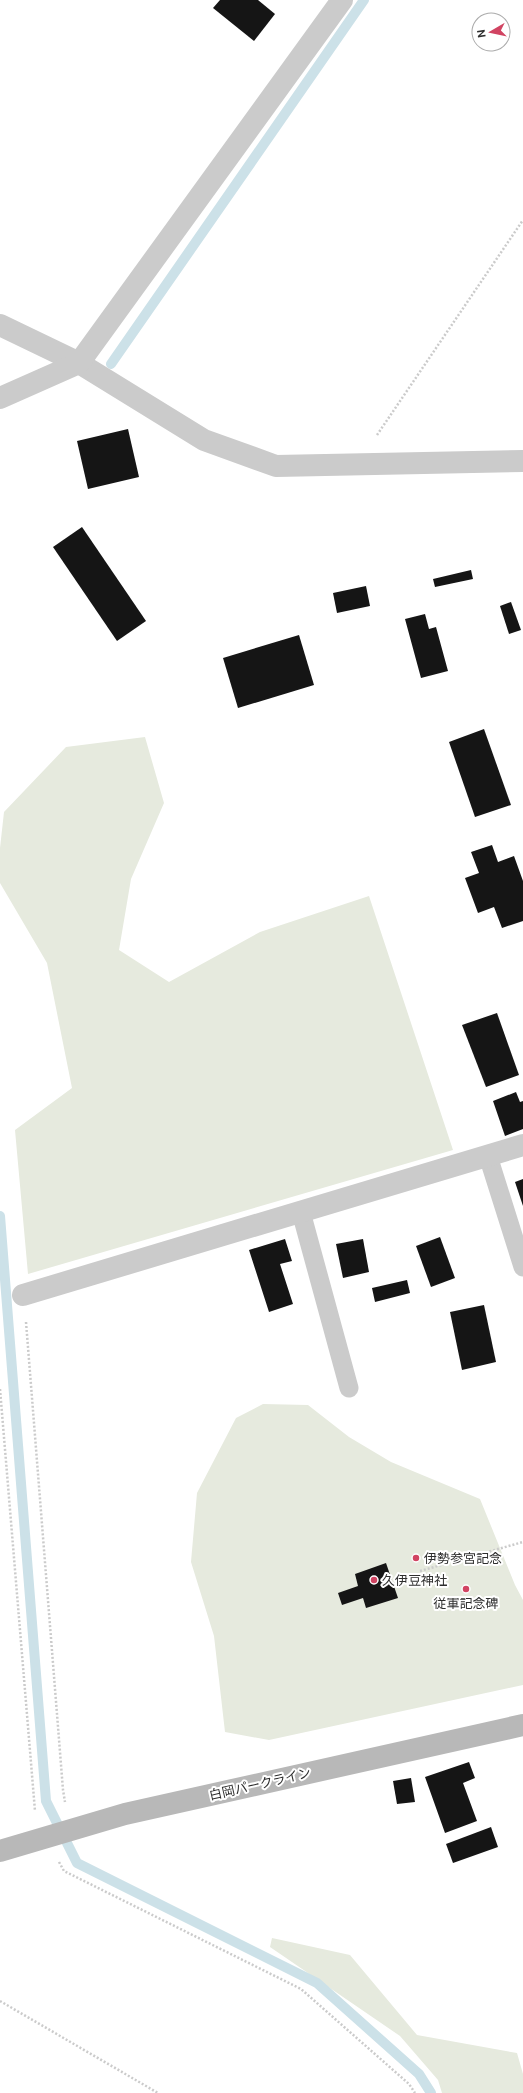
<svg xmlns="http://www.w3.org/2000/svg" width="523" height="2093" font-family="'DM Sans','Noto Sans JP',sans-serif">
<rect width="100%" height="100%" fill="#fff"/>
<g fill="#e6eade">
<polygon points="145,737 164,803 131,879 119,950 169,982 260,932 369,896 453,1150 28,1274 15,1130 72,1088 47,963 0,883 0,848 4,812 66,747"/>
<polygon points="263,1404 308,1405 349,1437 391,1462 480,1499 515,1585 523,1600 523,1685 269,1740 225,1732 214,1636 191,1562 197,1493 236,1418"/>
<polygon points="272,1938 350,1955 417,2035 517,2053 523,2074 523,2093 442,2093 438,2080 400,2036 270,1947"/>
</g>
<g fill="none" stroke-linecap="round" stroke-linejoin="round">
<g stroke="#cce1e8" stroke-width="10">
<polyline points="111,364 364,0"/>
<polyline points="0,1216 46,1801 77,1863 317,1983 419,2074 431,2093"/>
</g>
</g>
<g fill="#151515">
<polygon points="220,0 258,0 275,14 254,41 213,8"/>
<polygon points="128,429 139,477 88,489 77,441"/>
<polygon points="82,527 146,621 117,641 53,547"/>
<polygon points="471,570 473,579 435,587 433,579"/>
<polygon points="366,586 370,606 337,613 333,593"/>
<polygon points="511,602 521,630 509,634 500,606"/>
<polygon points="425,614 429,629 436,627 448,671 421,678 405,619"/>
<polygon points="299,635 314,685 238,708 223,658"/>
<polygon points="484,729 511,805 475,817 449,742"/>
<polygon points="492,845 498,862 514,856 523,881 523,921 502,928 494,907 478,913 465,878 479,873 471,852"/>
<polygon points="497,1013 519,1075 486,1087 462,1025"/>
<polygon points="516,1092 520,1102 523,1101 523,1129 505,1136 493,1101"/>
<polygon points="523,1179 523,1206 515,1182"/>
<polygon points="440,1237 455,1278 431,1287 416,1246"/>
<polygon points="285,1239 292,1261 280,1264 293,1304 269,1312 249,1250"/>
<polygon points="363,1239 369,1272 343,1278 336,1244"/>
<polygon points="407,1280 410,1293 375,1302 372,1288"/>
<polygon points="484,1305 496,1362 462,1370 450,1312"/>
<polygon points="386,1563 398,1598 366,1608 363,1598 342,1605 338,1593 358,1586 355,1574"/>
<polygon points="469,1762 475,1778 463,1783 477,1821 445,1833 425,1777"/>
<polygon points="411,1778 415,1802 397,1804 393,1781"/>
<polygon points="491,1827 498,1847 453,1863 446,1844"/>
</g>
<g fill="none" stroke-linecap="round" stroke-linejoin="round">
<g stroke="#cbcbcb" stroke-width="2.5" stroke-dasharray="2 2" stroke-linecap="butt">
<polyline points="377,435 523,220"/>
<polyline points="26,1322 63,1790 65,1802"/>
<polyline points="0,1389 35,1811"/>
<polyline points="420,1571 523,1542"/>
<polyline points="59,1862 64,1871 301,1989 409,2084 415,2093"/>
<polyline points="0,2001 158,2093"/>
</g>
<g stroke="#cbcbcb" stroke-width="19">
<polyline points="488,1156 523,1267"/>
<polyline points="301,1212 349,1388"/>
</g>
<g stroke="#cbcbcb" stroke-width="22">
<polyline points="0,325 79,363 204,440 276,466 523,461"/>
<polyline points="0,398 79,363 342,0"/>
<polyline points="23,1295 523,1145"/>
</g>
<polyline stroke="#b8b8b8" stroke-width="22" points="0,1851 125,1814 523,1725"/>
</g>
<g fill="#d14462" stroke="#fff" stroke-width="1.5">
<circle cx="416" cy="1558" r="4"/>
<circle cx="374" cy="1580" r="4"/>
<circle cx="466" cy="1589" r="4"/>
</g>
<g text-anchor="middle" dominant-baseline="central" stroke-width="4" stroke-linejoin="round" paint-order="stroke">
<g font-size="13" fill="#2e2e2e" stroke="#fff" text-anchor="start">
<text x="424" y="1558">伊勢参宮記念</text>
<text x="382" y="1580">久伊豆神社</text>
<text x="466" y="1603" text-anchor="middle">従軍記念碑</text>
</g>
<g font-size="13" fill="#2e2e2e" stroke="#fff">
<text transform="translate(260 1784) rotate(-13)">白岡パークライン</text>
</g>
</g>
<g transform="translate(491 32) rotate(261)"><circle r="19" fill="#ffffff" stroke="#ababab"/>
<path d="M0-3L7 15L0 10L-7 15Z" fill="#d14462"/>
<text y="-6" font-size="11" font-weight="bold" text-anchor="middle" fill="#2e2e2e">N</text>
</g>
</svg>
